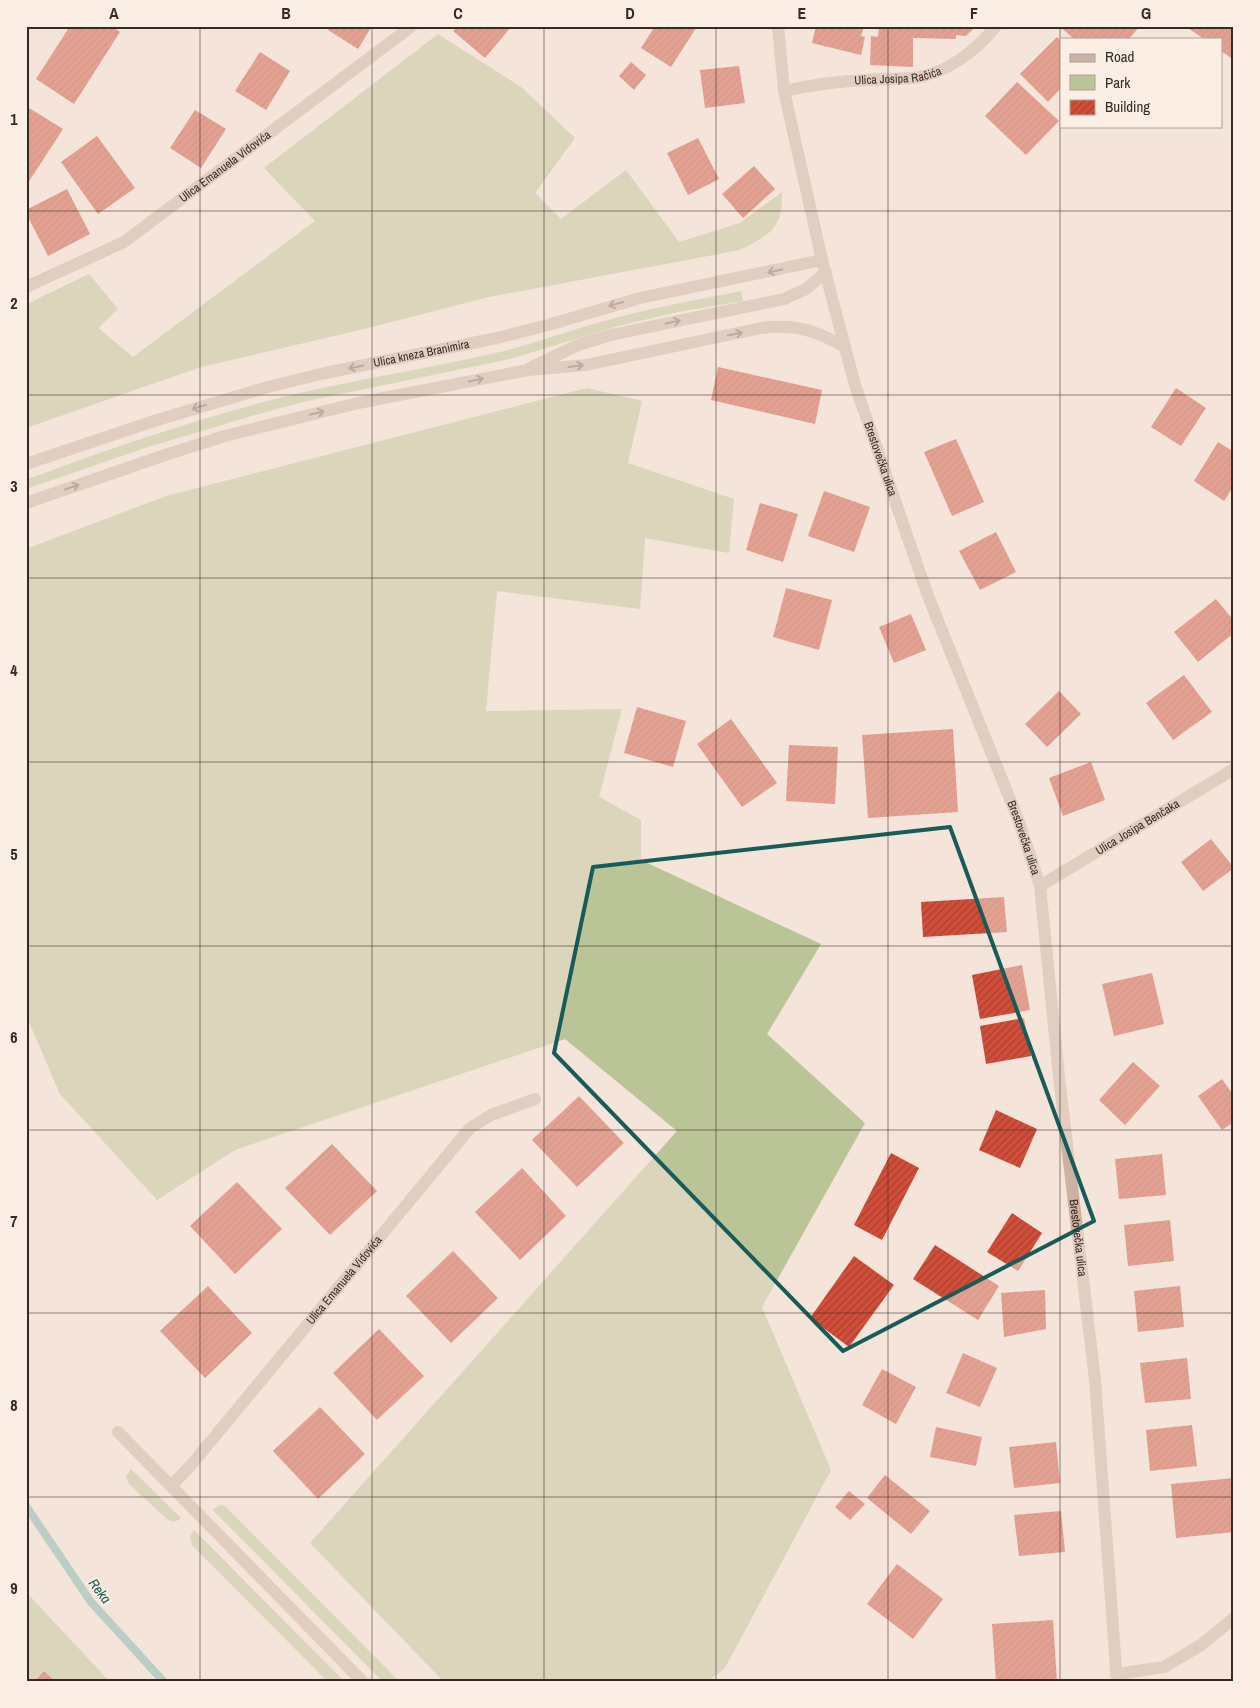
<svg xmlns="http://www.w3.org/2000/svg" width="1260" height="1708" font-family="'Archivo Narrow',sans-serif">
<defs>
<pattern id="building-hatch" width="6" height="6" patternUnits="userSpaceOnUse" patternTransform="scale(1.25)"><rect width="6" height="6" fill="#d14e3a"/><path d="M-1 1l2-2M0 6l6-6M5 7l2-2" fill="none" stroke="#aa4131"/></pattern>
</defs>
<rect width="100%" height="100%" fill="#f4e4d9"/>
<g fill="#bac497">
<path d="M438 34 521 87 575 138 535 193 561 219 626 170 679 242 740 223 782 192C783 228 770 235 740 250L489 297 364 329 201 367 26 428V305L39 298 89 274 118 309 98 328 133 357 315 221 264 168Z"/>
<path d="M741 291 743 301 678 312 618 326 510 359 307 401 255 415 145 448 26 489V480C105 450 185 423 267 401 344 381 422 370 500 352 533 344 565 332 597 323 644 309 693 301 741 291Z"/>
<polygon points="587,388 642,401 628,463 734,499 729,553 645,538 640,609 497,591 486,711 622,709 599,797 641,820 641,860 821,944 767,1034 865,1123 762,1307 831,1470 725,1668 707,1682 444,1682 310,1543 677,1131 565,1039 235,1150 157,1200 60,1094 26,1015 26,549 166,496"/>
<path d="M131 1469 181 1518C177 1522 173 1522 168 1520L129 1484 126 1476Z"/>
<polygon points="222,1505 225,1506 400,1682 383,1682 213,1510 218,1506"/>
<polygon points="194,1530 345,1682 328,1682 192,1545 190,1537"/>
<polygon points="26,1592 110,1682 56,1682 44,1671 34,1682 26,1682"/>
</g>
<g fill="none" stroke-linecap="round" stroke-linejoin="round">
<polyline stroke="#75b3af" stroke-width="8" points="26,1506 91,1602 164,1682"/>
</g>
<g fill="url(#building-hatch)">
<polygon points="70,26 112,26 120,32 74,104 36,79"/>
<polygon points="330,26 372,26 358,49 328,30"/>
<polygon points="458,26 512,26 485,58 453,31"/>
<polygon points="655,26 693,26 696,28 671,67 641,48"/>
<polygon points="816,26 864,26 861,36 865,37 861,55 812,43"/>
<polygon points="879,26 976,26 966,36 956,35 956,39 913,38 913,67 870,65 871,36 878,37"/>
<polygon points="1059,26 1140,26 1129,39 1074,39"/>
<polygon points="1185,26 1234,26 1234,60 1221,51 1221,39 1204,39"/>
<polygon points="1057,37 1061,41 1061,88 1048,102 1020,74"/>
<polygon points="260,52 290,71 266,110 235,91"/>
<polygon points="631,62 646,75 634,90 619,76"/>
<polygon points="739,66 745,103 705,108 700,70"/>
<polygon points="1017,82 1059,121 1026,155 985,116"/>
<polygon points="26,106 63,129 26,186"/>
<polygon points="195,110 226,129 201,168 170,148"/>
<polygon points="97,136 135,188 98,214 61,162"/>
<polygon points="698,138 719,179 688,195 667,153"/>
<polygon points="754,166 775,189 743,218 722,194"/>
<polygon points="67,189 90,234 48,256 26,213 26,210"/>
<polygon points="718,367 822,390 815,424 711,400"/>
<polygon points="1176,388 1206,408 1181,446 1151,427"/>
<polygon points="956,439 984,502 952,516 924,452"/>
<polygon points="1218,442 1234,452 1234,486 1224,501 1194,481"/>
<polygon points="824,491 870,507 854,552 808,536"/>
<polygon points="760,503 798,514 783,562 746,550"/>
<polygon points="996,532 1016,572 980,590 959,551"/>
<polygon points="786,588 832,600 819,650 773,637"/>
<polygon points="1216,599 1234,621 1234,633 1198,662 1174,632"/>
<polygon points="911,614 926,650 894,663 879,627"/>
<polygon points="1184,675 1212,712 1173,740 1146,703"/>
<polygon points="1059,691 1081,714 1047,747 1025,724"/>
<polygon points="637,707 686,721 673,767 624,753"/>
<polygon points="731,719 777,783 742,807 697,744"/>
<polygon points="953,729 958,812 868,818 862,735"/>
<polygon points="789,745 838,747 835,804 786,801"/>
<polygon points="1091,762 1105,800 1063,816 1049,778"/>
<polygon points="1211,839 1234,868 1203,891 1181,862"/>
<polygon points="1004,897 1007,932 923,937 921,902"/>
<polygon points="1022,965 1030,1010 980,1019 972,975"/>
<polygon points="1152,973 1164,1024 1114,1036 1102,984"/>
<polygon points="1024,1018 1031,1056 986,1064 980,1026"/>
<polygon points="1133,1062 1160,1086 1125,1125 1099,1100"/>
<polygon points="1222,1079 1234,1096 1234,1122 1222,1130 1198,1096"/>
<polygon points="579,1096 624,1143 577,1187 532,1140"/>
<polygon points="996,1110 1037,1129 1020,1168 979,1150"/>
<polygon points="332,1144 377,1191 330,1235 285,1188"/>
<polygon points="891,1153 919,1168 882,1240 854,1225"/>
<polygon points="1162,1154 1166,1195 1119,1199 1115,1159"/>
<polygon points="522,1168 566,1216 520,1260 475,1212"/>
<polygon points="237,1182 282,1229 235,1274 190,1226"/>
<polygon points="1012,1213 1042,1233 1018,1271 987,1252"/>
<polygon points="1170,1220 1174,1261 1128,1266 1124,1225"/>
<polygon points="935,1245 999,1286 978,1320 913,1279"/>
<polygon points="453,1251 498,1298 451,1343 406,1296"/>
<polygon points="854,1256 894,1285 849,1347 810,1318"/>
<polygon points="208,1286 252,1333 205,1378 160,1331"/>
<polygon points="1180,1286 1184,1327 1138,1332 1134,1291"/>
<polygon points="1045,1290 1046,1329 1004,1337 1001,1293"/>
<polygon points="379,1329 424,1376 377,1420 333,1373"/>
<polygon points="963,1353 997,1368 980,1407 946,1393"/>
<polygon points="1187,1358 1191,1399 1145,1403 1140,1363"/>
<polygon points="882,1369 916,1387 896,1424 862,1405"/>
<polygon points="320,1407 365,1454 318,1499 273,1451"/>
<polygon points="1192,1425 1197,1466 1150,1471 1146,1430"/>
<polygon points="936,1427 982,1437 976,1466 930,1457"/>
<polygon points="1056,1442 1060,1483 1014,1488 1009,1447"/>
<polygon points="885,1475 930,1511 911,1534 867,1498"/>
<polygon points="1234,1478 1234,1532 1176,1538 1171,1484"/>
<polygon points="849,1491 865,1504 850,1520 835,1507"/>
<polygon points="1061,1511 1065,1552 1019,1556 1014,1515"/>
<polygon points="897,1564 943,1599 913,1639 867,1604"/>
<polygon points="1053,1620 1057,1682 996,1682 992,1624"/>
<polygon points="44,1671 56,1682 34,1682"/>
</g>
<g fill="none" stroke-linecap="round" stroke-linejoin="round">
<g stroke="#cdb2a4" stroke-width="12">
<path id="s1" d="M784 91C811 85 839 81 867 80 883 79 898 79 913 78 946 74 976 51 996 26"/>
<path id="s2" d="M26 287 124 242 412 26"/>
<path id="s3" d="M1040 886 1234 769"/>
<polyline points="118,1432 363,1682"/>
<path id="s4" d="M171 1486 192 1464 470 1128 491 1115 535 1099"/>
<polyline points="1117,1674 1164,1667 1201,1645 1234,1618"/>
</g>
<g stroke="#cdb2a4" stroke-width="12">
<path id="s5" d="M778 26 784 91 822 260 855 385 928 596 1018 819 1040 886 1059 1077 1095 1380 1117 1682"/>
<polyline points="530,368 578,345 611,335 784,299 806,289 826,272"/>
<path id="s6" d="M26 464 157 420 268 387 325 373 497 338 548 325 640 298 822 260"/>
<path d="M26 503 165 455 225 436 358 403 528 370 586 365 761 328C796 324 815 330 845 347"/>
</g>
</g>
<defs><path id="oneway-shaft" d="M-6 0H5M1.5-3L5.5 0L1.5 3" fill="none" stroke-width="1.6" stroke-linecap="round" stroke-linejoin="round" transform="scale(1.25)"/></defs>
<g stroke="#7a675f">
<use href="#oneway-shaft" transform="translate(775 271) rotate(168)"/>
<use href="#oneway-shaft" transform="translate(616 304) rotate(165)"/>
<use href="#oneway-shaft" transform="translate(673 322) rotate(-11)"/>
<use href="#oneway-shaft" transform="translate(735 334) rotate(-12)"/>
<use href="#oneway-shaft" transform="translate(576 366) rotate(-7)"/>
<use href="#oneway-shaft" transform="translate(356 367) rotate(169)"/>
<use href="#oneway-shaft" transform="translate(476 380) rotate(-11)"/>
<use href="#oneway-shaft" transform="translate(199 407) rotate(163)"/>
<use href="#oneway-shaft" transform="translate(317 413) rotate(-14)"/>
<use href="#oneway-shaft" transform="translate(72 487) rotate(-19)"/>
</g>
<path d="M0 0H1260V1708H0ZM950 827 1094 1221 843 1351 554 1053 593 867Z" fill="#f4e4d9" fill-opacity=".55" fill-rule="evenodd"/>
<path fill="none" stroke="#185c59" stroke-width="4" stroke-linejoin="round" d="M950 827 1094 1221 843 1351 554 1053 593 867Z"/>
<path fill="none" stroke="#372a26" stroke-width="1" stroke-opacity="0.55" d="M200 26V1682M372 26V1682M544 26V1682M716 26V1682M888 26V1682M1060 26V1682M26 211H1234M26 395H1234M26 578H1234M26 762H1234M26 946H1234M26 1130H1234M26 1313H1234M26 1497H1234"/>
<g text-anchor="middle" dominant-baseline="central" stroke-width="4" stroke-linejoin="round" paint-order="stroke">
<g font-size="12" fill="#372a26" stroke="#fbefe5">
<text stroke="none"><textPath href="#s1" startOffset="115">Ulica Josipa Račića</textPath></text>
<text stroke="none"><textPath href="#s2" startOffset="234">Ulica Emanuela Vidovića</textPath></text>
<text stroke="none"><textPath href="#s6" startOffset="411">Ulica kneza Branimira</textPath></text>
<text stroke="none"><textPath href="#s5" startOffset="446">Brestovečka ulica</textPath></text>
<text stroke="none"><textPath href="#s3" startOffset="114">Ulica Josipa Benčaka</textPath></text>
<text stroke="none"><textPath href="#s5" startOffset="851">Brestovečka ulica</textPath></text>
<text stroke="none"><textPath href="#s5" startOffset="1256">Brestovečka ulica</textPath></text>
<text stroke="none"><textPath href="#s4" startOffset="269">Ulica Emanuela Vidovića</textPath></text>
</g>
<g font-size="14" font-style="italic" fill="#185c59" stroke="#fbefe5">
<text transform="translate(100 1591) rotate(53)">Reka</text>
</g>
</g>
<rect width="1260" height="1708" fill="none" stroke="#fbefe5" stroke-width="55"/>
<rect x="1060" y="38" width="162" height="90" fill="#fbefe5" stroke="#ada099"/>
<rect x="1070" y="54" width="25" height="8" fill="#cdb2a4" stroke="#ada099"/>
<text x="1105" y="62" font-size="15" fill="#372a26">Road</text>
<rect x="1070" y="75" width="25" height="15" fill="#bac497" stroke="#ada099"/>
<text x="1105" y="88" font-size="15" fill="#372a26">Park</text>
<rect x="1070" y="100" width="25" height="15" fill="url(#building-hatch)" stroke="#ada099"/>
<text x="1105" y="112" font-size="15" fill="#372a26">Building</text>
<rect x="28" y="28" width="1204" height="1652" fill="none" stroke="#372a26" stroke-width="2"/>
<g font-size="16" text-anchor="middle" font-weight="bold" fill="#372a26">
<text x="114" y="19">A</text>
<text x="286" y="19">B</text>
<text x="458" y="19">C</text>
<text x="630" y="19">D</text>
<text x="802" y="19">E</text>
<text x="974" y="19">F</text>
<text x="1146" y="19">G</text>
<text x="14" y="125">1</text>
<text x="14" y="309">2</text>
<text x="14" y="492">3</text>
<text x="14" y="676">4</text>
<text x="14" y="860">5</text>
<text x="14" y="1043">6</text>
<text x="14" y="1227">7</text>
<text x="14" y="1411">8</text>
<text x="14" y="1594">9</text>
</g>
</svg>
